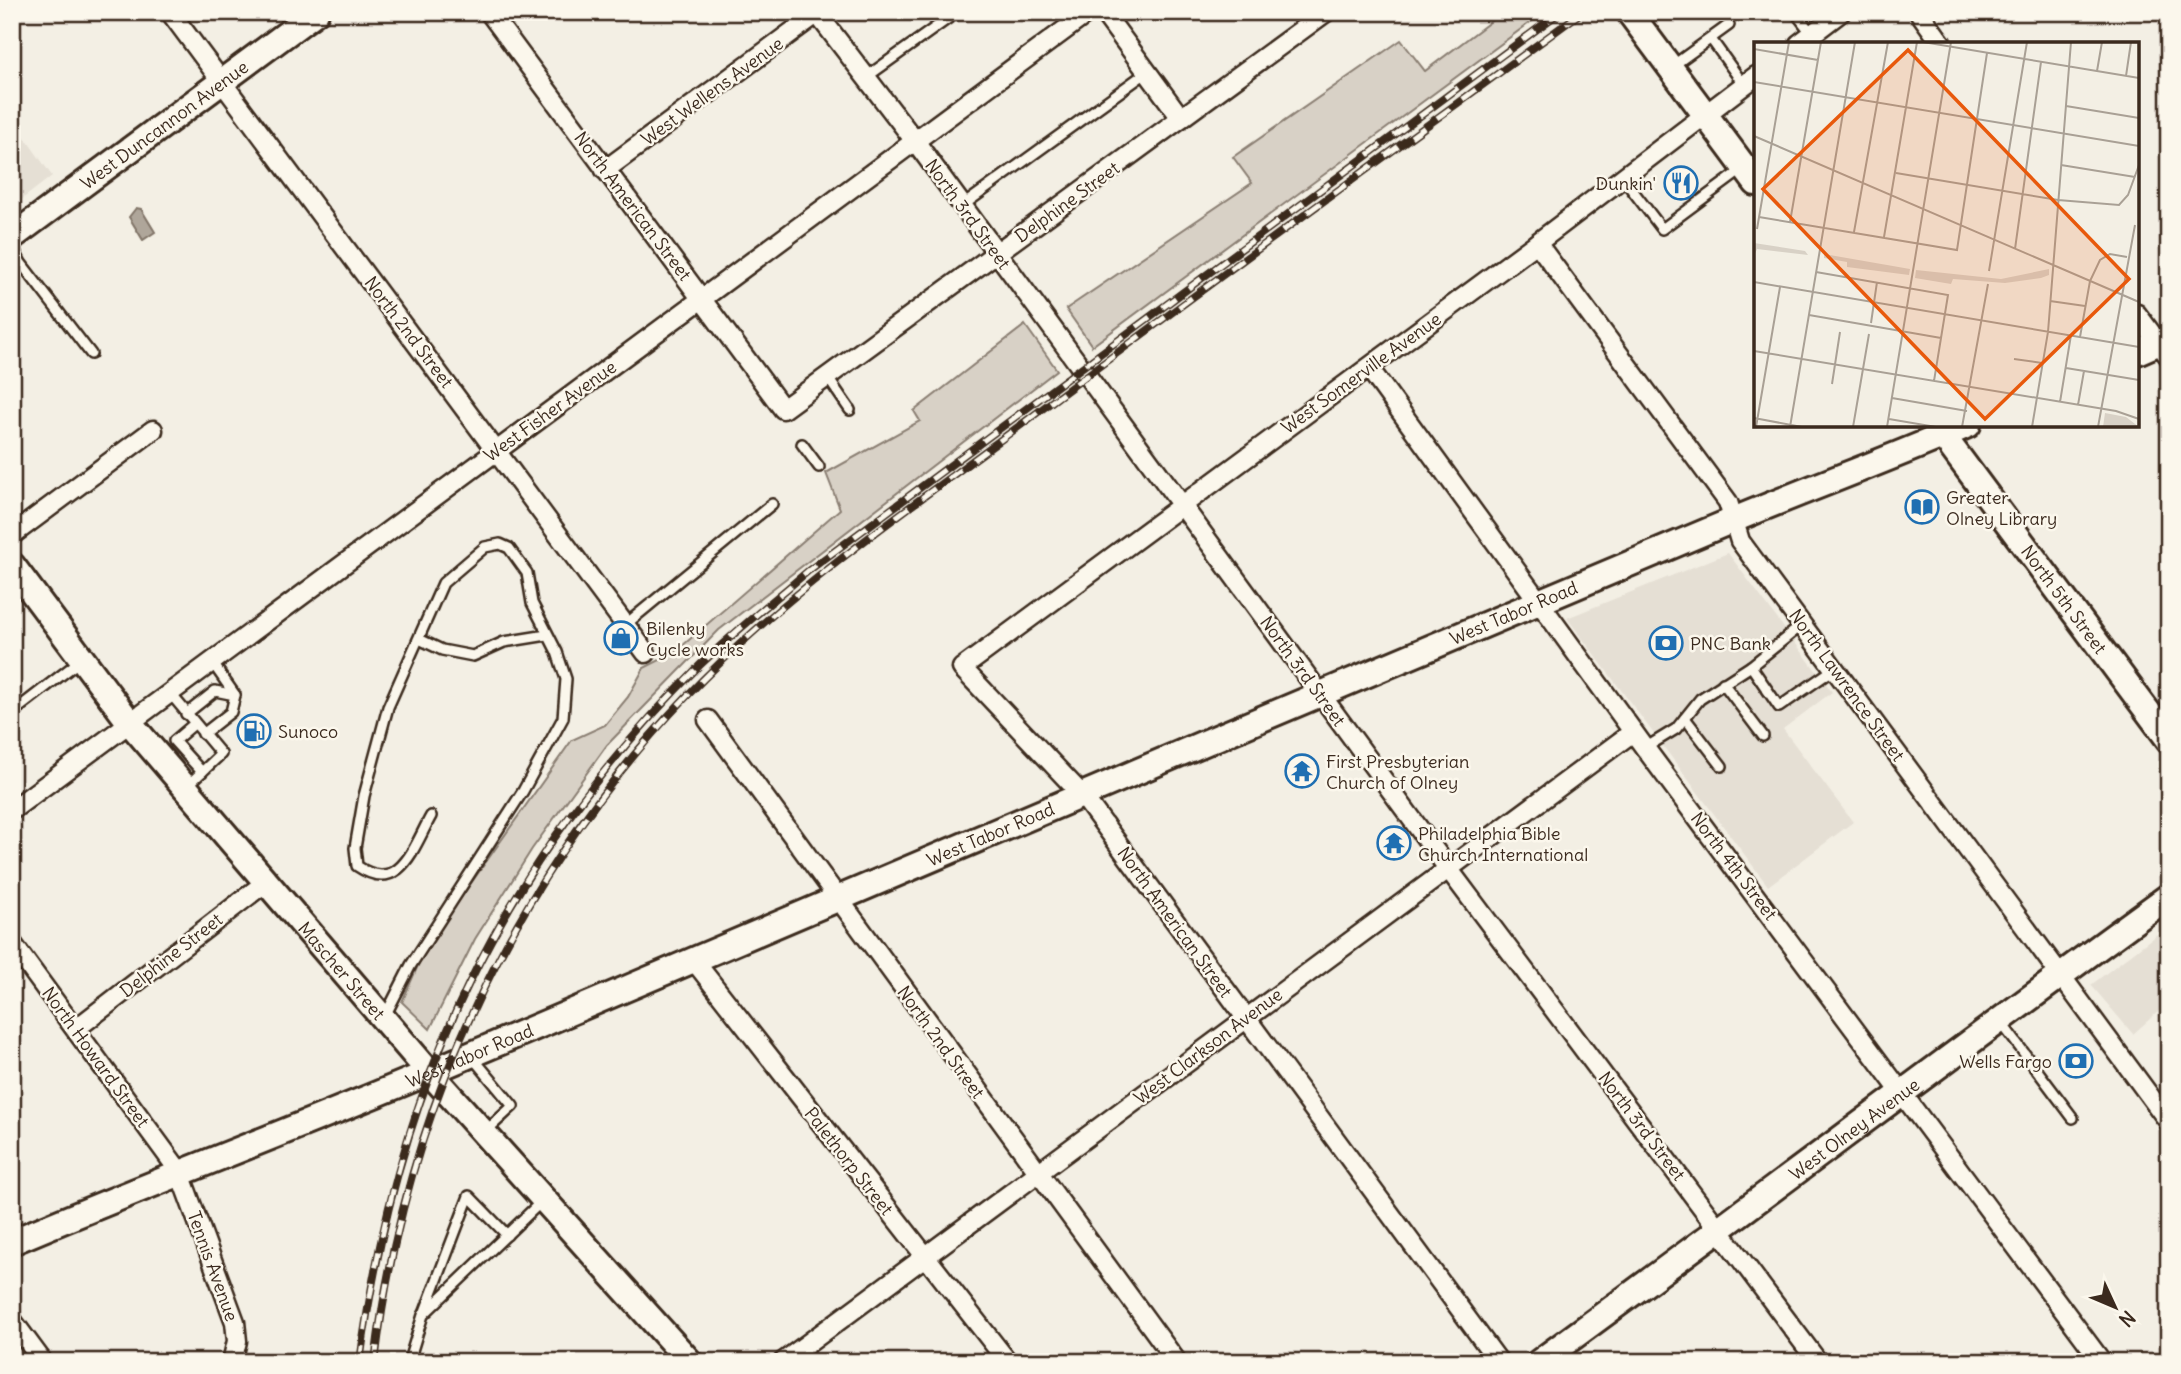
<svg xmlns="http://www.w3.org/2000/svg" width="2181" height="1374" font-family="Delius,sans-serif">
<rect width="100%" height="100%" fill="#f3efe4"/>
<filter id="ink" filterUnits="userSpaceOnUse"><feTurbulence type="fractalNoise" baseFrequency=".0143" numOctaves="2"/><feDisplacementMap in="SourceGraphic" scale="14" xChannelSelector="R" yChannelSelector="G"/><feConvolveMatrix kernelMatrix="1 2 1 2 8 2 1 2 1" color-interpolation-filters="sRGB"/></filter>
<g filter="url(#ink)">
<g fill="#e5dfd4">
<polygon points="12,119 52,176 12,207"/>
<polygon points="1728,553 1832,692 1783,729 1853,822 1768,886 1567,618"/>
<polygon points="2169,925 2169,1002 2133,1034 2091,985"/>
</g>
<g fill="#d8d1c6" stroke="#8a7e72" stroke-width="2">
<polygon points="1503,12 1544,12 1092,346 1066,309 1252,183 1233,157 1401,40 1425,71"/>
<polygon points="1025,325 1057,370 719,630 607,745 532,849 475,939 430,1029 402,1002 426,947 572,740 605,725 628,697 644,668 674,653 840,509 826,473 920,421 914,411"/>
</g>
<polygon fill="#afa69a" stroke="#817468" stroke-width="2" points="136,208 141,209 155,232 143,240 129,217"/>
<g fill="none" stroke-linecap="round" stroke-linejoin="round">
<defs>
<g id="lane">
<polyline points="1795,12 1812,34"/>
<polyline points="1745,14 1747,12"/>
<polyline points="1711,39 1744,85"/>
<polyline points="1671,67 1729,25"/>
<polyline points="865,78 957,12"/>
<polyline points="12,161 12,164"/>
<polyline points="1623,178 1662,229 1743,169"/>
<polyline points="962,206 1147,72"/>
<polyline points="12,246 21,263 91,354"/>
<polyline points="828,378 850,410"/>
<polyline points="802,444 819,467"/>
<polyline points="625,625 772,504"/>
<polyline points="1802,625 1751,666 1779,707 1834,669"/>
<polyline points="419,639 442,650 473,656 504,642 547,635"/>
<polyline points="1723,683 1763,736"/>
<polyline points="170,693 221,754 186,787"/>
<polyline points="12,713 81,660"/>
<polyline points="186,714 215,691 235,695"/>
<polyline points="1685,718 1722,766"/>
<polyline points="194,724 174,741 202,772"/>
<polyline points="203,734 231,712 235,695 212,662"/>
<polyline points="1645,748 1676,729 1700,699 1751,666"/>
<path d="M384 1018 411 965 523 791 563 718 566 679 557 652 532 603 527 573 509 548 500 544 485 547 443 583 388 707 364 796 355 848 357 866C400 895 413 848 431 816"/>
<polyline points="2000,1021 2073,1118"/>
<polyline points="473,1058 513,1106 485,1132"/>
<polyline points="424,1314 469,1196 507,1235"/>
<polyline points="418,1362 411,1354 423,1315 542,1201"/>
</g>
<g id="street">
<polyline points="170,12 646,653"/>
<polyline points="489,12 783,409 1326,12"/>
<polyline points="816,12 915,141 1447,867 1818,1362"/>
<polyline points="1103,12 1181,118"/>
<polyline points="1919,12 1942,44"/>
<polyline points="1799,44 1841,12"/>
<polyline points="605,170 819,12"/>
<polyline points="1537,243 1728,502 1740,541 2169,1122"/>
<polyline points="2137,314 2169,357"/>
<polyline points="1369,368 1645,748 2102,1362"/>
<polyline points="12,535 153,430"/>
<polyline points="708,720 1177,1362"/>
<polyline points="12,810 1089,12"/>
<polyline points="12,943 179,1171 235,1322 237,1341 232,1362"/>
<polyline points="692,958 1008,1362"/>
<polyline points="77,1028 266,882"/>
<polyline points="12,1320 43,1362"/>
<polyline points="783,1362 1633,732"/>
<polyline points="1499,1362 1083,796 962,668 1537,243 1756,76"/>
</g>
<g id="secondary">
<polyline points="1629,12 1756,183"/>
<path id="s1" d="M12 237 316 12"/>
<polyline points="2137,352 2169,338"/>
<path id="s2" d="M1935 425 2169 740"/>
<path id="s3" d="M12 565 130 723 429 1072 690 1362"/>
<path id="s4" d="M12 1242C153 1182 296 1129 437 1069 868 886 1299 702 1731 521 1810 488 1890 459 1968 425"/>
<path id="s5" d="M1539 1362C1750 1208 1958 1049 2169 896"/>
</g>
</defs>
<use href="#lane" stroke="#3b2a1e" stroke-width="14"/>
<use href="#street" stroke="#3b2a1e" stroke-width="23"/>
<use href="#secondary" stroke="#3b2a1e" stroke-width="30"/>
<use href="#lane" stroke="#fbf7ec" stroke-width="9"/>
<use href="#street" stroke="#fbf7ec" stroke-width="18"/>
<use href="#secondary" stroke="#fbf7ec" stroke-width="24"/>
<defs>
<g id="rail">
<path d="M360 1362C397 1082 500 865 700 665 734 632 772 602 808 571L1560 12"/>
<path d="M375 1362C408 1077 544 816 759 627 850 546 953 477 1050 403 1226 271 1405 142 1582 12"/>
</g>
</defs>
<use href="#rail" stroke="#3b2a1e" stroke-width="8"/>
<use href="#rail" stroke="#fbf7ec" stroke-width="5" stroke-dasharray="16" stroke-linecap="butt"/>
</g>
</g>
<defs>
<symbol id="restaurant-ring" viewBox="-11 -11 22 22"><circle r="9.5" fill="#fbf7ec" stroke="#1f6fb2" stroke-width="1.5"/><path d="M-5-6h1v4h1v-4h1v4h1v-4h1v5L-1.5 .5V6h-2V.5L-5-1ZM5-6V6H3V1.5H1.5Q1.5-4 5-6Z" fill="#1f6fb2"/></symbol>
<symbol id="library-ring" viewBox="-11 -11 22 22"><circle r="9.5" fill="#fbf7ec" stroke="#1f6fb2" stroke-width="1.5"/><path d="M-6-4Q-3-5.5-.7-3.5V5Q-3 3-6 4ZM6-4Q3-5.5 .7-3.5V5Q3 3 6 4Z" fill="#1f6fb2"/></symbol>
<symbol id="shop-ring" viewBox="-11 -11 22 22"><circle r="9.5" fill="#fbf7ec" stroke="#1f6fb2" stroke-width="1.5"/><path d="M-5-2.5h2.3a2.7 3.5 0 0 1 5.4 0H5L5.5 6h-11ZM-1.5-2.5h3a1.5 2.3 0 0 0-3 0Z" fill="#1f6fb2"/></symbol>
<symbol id="bank-ring" viewBox="-11 -11 22 22"><circle r="9.5" fill="#fbf7ec" stroke="#1f6fb2" stroke-width="1.5"/><path d="M-6-4H6V4H-6ZM0-2.3a2.3 2.3 0 1 0 0 4.6a2.3 2.3 0 1 0 0-4.6Z" fill="#1f6fb2"/></symbol>
<symbol id="fuel-ring" viewBox="-11 -11 22 22"><circle r="9.5" fill="#fbf7ec" stroke="#1f6fb2" stroke-width="1.5"/><path d="M-5.5-6h7V0h2V4h1.3V-2.5L3-4.5l.8-.8L6-3V5H2.5V1h-1V6h-7ZM-4.2-4.7v3.2H.2V-4.7Z" fill="#1f6fb2"/></symbol>
<symbol id="temple-ring" viewBox="-11 -11 22 22"><circle r="9.5" fill="#fbf7ec" stroke="#1f6fb2" stroke-width="1.5"/><path d="M0-6L5-2H3V0L6.5 2.5H4V6H1.5V3h-3V6H-4V2.5H-6.5L-3 0V-2H-5Z" fill="#1f6fb2"/></symbol>
</defs>
<g fill-rule="evenodd">
<use href="#restaurant-ring" x="1662" y="164" width="38" height="38"/>
<use href="#library-ring" x="1903" y="488" width="38" height="38"/>
<use href="#shop-ring" x="602" y="619" width="38" height="38"/>
<use href="#bank-ring" x="1647" y="624" width="38" height="38"/>
<use href="#fuel-ring" x="235" y="712" width="38" height="38"/>
<use href="#temple-ring" x="1283" y="752" width="38" height="38"/>
<use href="#temple-ring" x="1375" y="824" width="38" height="38"/>
<use href="#bank-ring" x="2057" y="1042" width="38" height="38"/>
</g>
<g text-anchor="middle" dominant-baseline="central" stroke-width="5" stroke-linejoin="round" paint-order="stroke">
<g font-size="18" fill="#3b2a1e" stroke="#fbf7ec">
<text transform="translate(712 91) rotate(-36)">West Wellens Avenue</text>
<text stroke="none"><textPath href="#s1" startOffset="189">West Duncannon Avenue</textPath></text>
<text transform="translate(1067 202) rotate(-36)">Delphine Street</text>
<text transform="translate(633 206) rotate(53)">North American Street</text>
<text transform="translate(968 214) rotate(54)">North 3rd Street</text>
<text transform="translate(409 332) rotate(53)">North 2nd Street</text>
<text transform="translate(1361 373) rotate(-36)">West Somerville Avenue</text>
<text transform="translate(550 411) rotate(-36)">West Fisher Avenue</text>
<text stroke="none"><textPath href="#s2" startOffset="217">North 5th Street</textPath></text>
<text stroke="none"><textPath href="#s4" startOffset="1628">West Tabor Road</textPath></text>
<text transform="translate(1303 671) rotate(54)">North 3rd Street</text>
<text transform="translate(1847 685) rotate(54)">North Lawrence Street</text>
<text stroke="none"><textPath href="#s4" startOffset="1060">West Tabor Road</textPath></text>
<text transform="translate(1734 866) rotate(53)">North 4th Street</text>
<text transform="translate(1175 922) rotate(54)">North American Street</text>
<text transform="translate(171 955) rotate(-38)">Delphine Street</text>
<text stroke="none"><textPath href="#s3" startOffset="523">Mascher Street</textPath></text>
<text transform="translate(941 1042) rotate(54)">North 2nd Street</text>
<text transform="translate(1208 1046) rotate(-37)">West Clarkson Avenue</text>
<text stroke="none"><textPath href="#s4" startOffset="494">West Tabor Road</textPath></text>
<text transform="translate(96 1057) rotate(54)">North Howard Street</text>
<text transform="translate(1642 1126) rotate(53)">North 3rd Street</text>
<text stroke="none"><textPath href="#s5" startOffset="392">West Olney Avenue</textPath></text>
<text transform="translate(849 1161) rotate(52)">Palethorp Street</text>
<text transform="translate(213 1266) rotate(70)">Tennis Avenue</text>
</g>
<g font-size="18" fill="#3b2a1e" stroke="#fbf7ec" text-anchor="start">
<text x="1656" y="183" text-anchor="end">Dunkin'</text>
<text x="1946" y="497">Greater<tspan x="1946" dy="21">Olney Library</tspan></text>
<text x="646" y="628">Bilenky<tspan x="646" dy="21">Cycle works</tspan></text>
<text x="1690" y="643">PNC Bank</text>
<text x="278" y="731">Sunoco</text>
<text x="1326" y="761">First Presbyterian<tspan x="1326" dy="21">Church of Olney</tspan></text>
<text x="1418" y="833">Philadelphia Bible<tspan x="1418" dy="21">Church International</tspan></text>
<text x="2052" y="1061" text-anchor="end">Wells Fargo</text>
</g>
</g>
<g transform="translate(1754 42)">
<rect width="385" height="385" fill="#f3efe4"/>
<path d="M0 201 51 209 54 213 3 207 0 214ZM70 212 156 227 155 233 93 225V220L70 216ZM295 227V233L287 236 251 241 199 237 197 242 161 236 162 228 247 237ZM351 371 372 375 385 385H349Z" fill="#d8d1c6"/>
<path fill="none" stroke="#a9a095" stroke-width="2" d="M169 0 385 36M0 7 64 18M343 29 348 0M372 34 377 0M0 40 385 104M312 64 385 76M0 94 385 260M307 123 381 135M142 131 304 158 365 163 374 153 385 123M5 175 203 208 233 11M36 180 67 0M3 187 35 0M100 190 134 0M130 195 163 0M261 207 287 20M235 229 273 0M62 230 194 253 180 339M0 240 385 305M296 259 331 264M55 273 187 296M117 281 123 240M326 295 336 239 346 218 356 212 373 215M0 309 362 369 385 377M260 317 288 321M312 326 385 338M78 342 86 290M138 356 213 369M306 360 317 293M324 363 330 329M0 376 48 385M135 377 182 385M2 385 26 245M36 385 101 0M99 385 115 292M133 385 197 0M208 385 234 242M278 385 294 290 317 0M344 385 381 183"/>
<path fill="#e8590c" fill-opacity="0.15" stroke="#e8590c" stroke-width="3.5" d="M154 8 375 237 231 377 9 147Z"/>
<rect width="385" height="385" fill="none" stroke="#3b2a1e" stroke-width="3.5"/>
</g>
<rect width="2181" height="1374" fill="none" stroke="#fbf7ec" stroke-width="42"/>
<rect x="21" y="21" width="2139" height="1332" fill="none" stroke="#3b2a1e" stroke-width="2.5" filter="url(#ink)"/>
<g transform="translate(2115 1307) rotate(134)" stroke="#fbf7ec" stroke-width="5" paint-order="stroke">
<path d="M0-5L12 26L0 18L-12 26Z" fill="#3b2a1e"/>
<text y="-10" font-size="19" font-weight="bold" text-anchor="middle" fill="#3b2a1e">N</text>
</g>
</svg>
